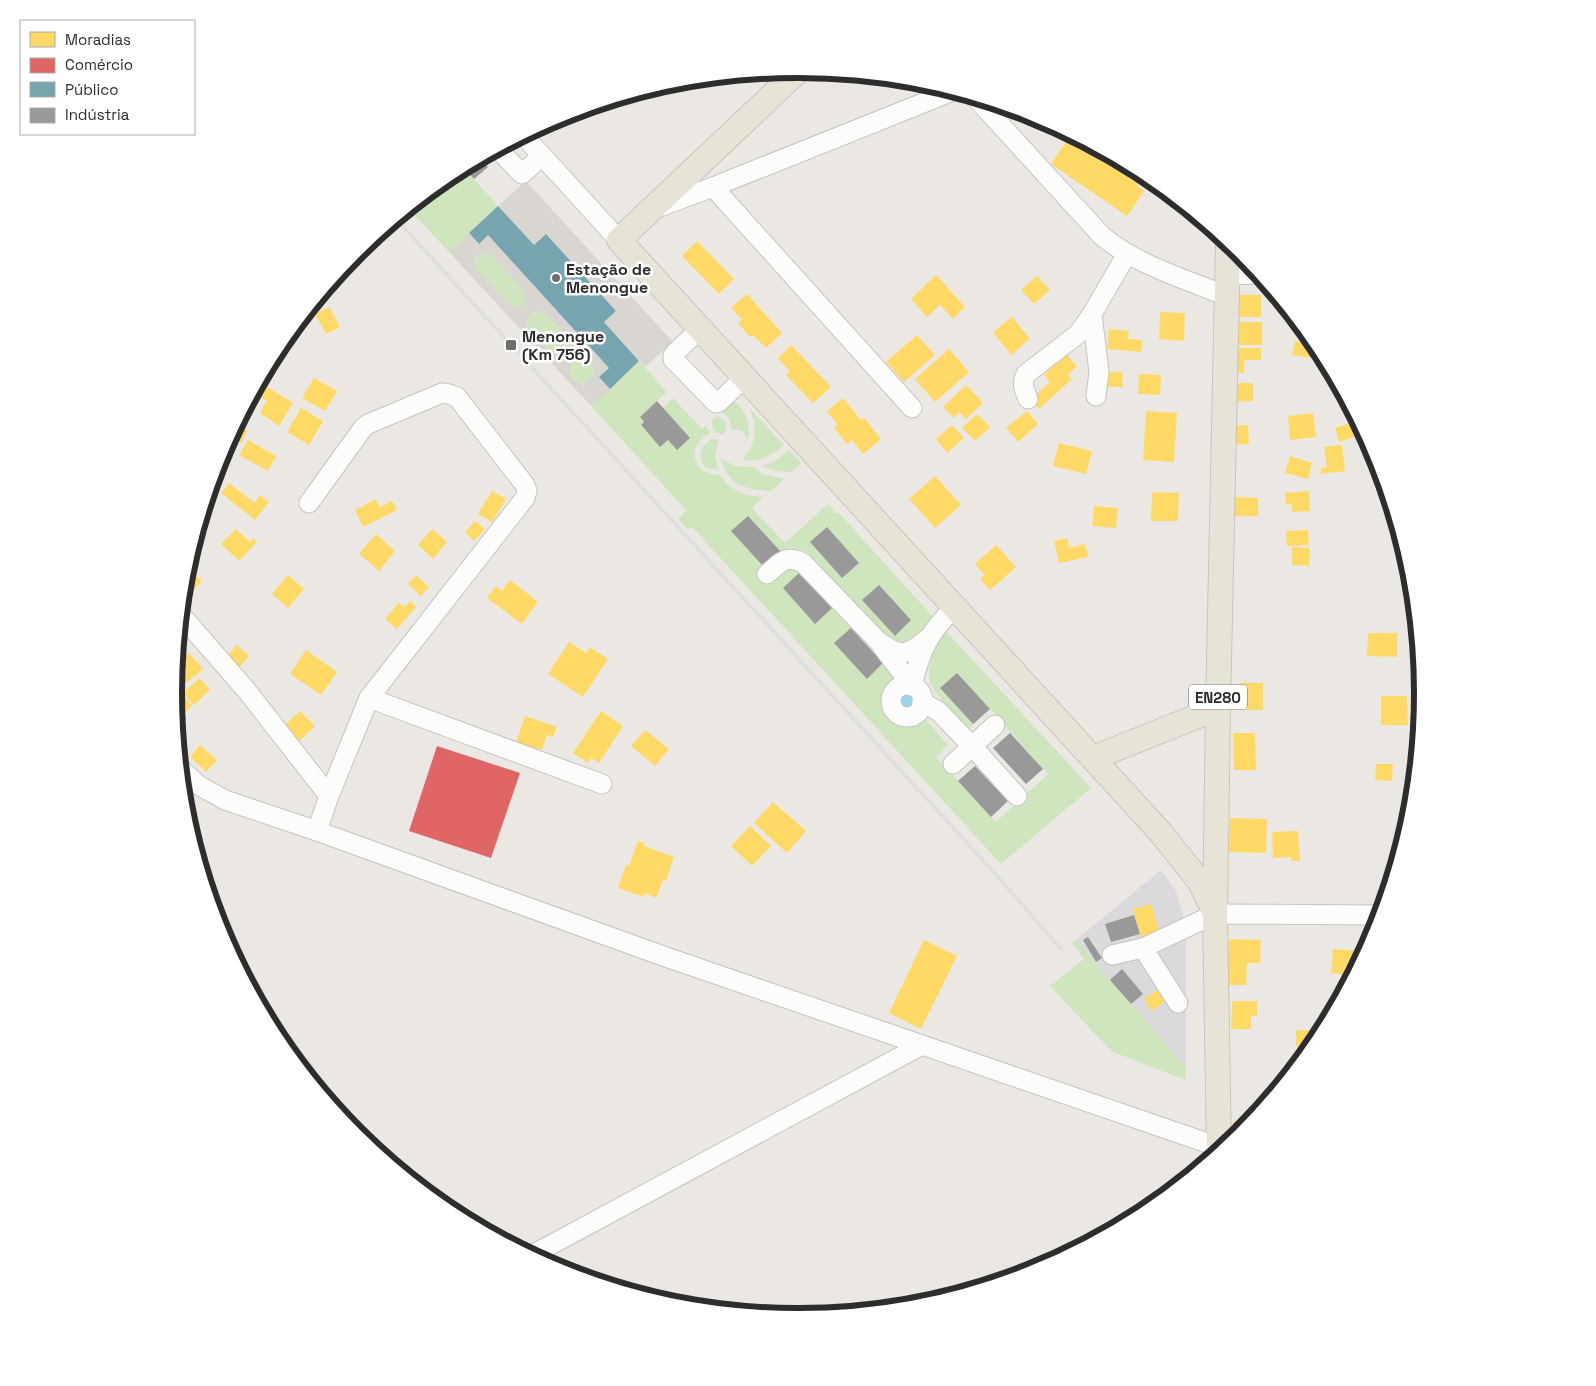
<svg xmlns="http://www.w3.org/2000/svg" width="1596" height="1386" font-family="'Space Grotesk',sans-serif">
<rect width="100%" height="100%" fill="#ebe8e4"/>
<polygon fill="#dbd9db" points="1161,870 1176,891 1185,921 1186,939 1186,1068 1076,940"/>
<g fill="#cee5be">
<polygon points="463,167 498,206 449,252 409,209 451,174"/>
<path d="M484 253 491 255 525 293C529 303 521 310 511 306L476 268C474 261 477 256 484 253Z"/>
<path d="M538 311 545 313 564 334C567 341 565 346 559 350H549L528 327C526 319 530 313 538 311Z"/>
<circle cx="582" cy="371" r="12"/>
<path d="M639 361 667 392 640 417 644 422 641 426 660 446 668 440 677 449 663 408 673 398 702 429 707 425V429L711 433C686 444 690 475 720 475 731 491 745 496 763 497L752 508 785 543 828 504 836 513H839L934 618C922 631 911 646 892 642L806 551 790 548 762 572 794 568 898 678C867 702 891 740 925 719L948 745 936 757 996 822 1048 774 990 709 969 729 936 693 930 683 929 670 934 642 943 628 1091 788 1001 864 692 527 688 529 678 519 686 510 591 406Z"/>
<path d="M733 401C746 410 751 424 748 439 745 432 739 428 731 430 731 422 729 416 721 412Z"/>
<path d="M750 409 784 445C771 456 759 463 742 460 757 444 757 428 750 409Z"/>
<path d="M717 416C724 419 727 423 726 431L721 435 714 431 711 421Z"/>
<path d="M712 439H719L715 455 719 470C715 469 710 469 706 467 695 459 702 443 712 439Z"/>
<polygon points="789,450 801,463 792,472 775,471 762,466 774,462"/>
<path d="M721 458 733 465 742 467H753L763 474 784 479 771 491C745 489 728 486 721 458Z"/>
<polygon points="1076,940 1186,1068 1185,1080 1111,1051 1050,986 1084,959 1072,943"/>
</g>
<g fill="#d9d6d2" fill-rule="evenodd">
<polygon points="526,181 673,342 645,367 604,322 616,311 546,234 534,245 498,206"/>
<path d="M469 233 478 244 488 235 609 368 599 378 610 389 591 406 449 252ZM484 253 491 255 525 293 526 299 523 305 517 308 511 306 476 268 475 262 476 259 478 256ZM538 311 545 313 564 334 566 338 565 345 559 350H549L528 327 527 323 529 317 534 312ZM580 359 588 360 591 362 594 369V373L590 380 583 384 574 381 570 374 571 366 573 362Z"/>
</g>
<circle fill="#9ad5ea" cx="907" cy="702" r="8"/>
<g fill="#ffd966">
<polygon points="1069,137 1081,144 1083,141 1144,174 1137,186 1144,191 1127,216 1051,164"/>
<polygon points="697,241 734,279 719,294 682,256"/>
<polygon points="936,275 965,307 953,319 940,305 927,317 911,299"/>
<polygon points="1037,276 1050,290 1034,304 1021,290"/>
<polygon points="747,294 782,333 766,348 753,335 750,337 738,323 742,320 731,308"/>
<rect x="1236" y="295" width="25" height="22"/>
<polygon points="329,307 340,327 326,334 315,314"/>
<polygon points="1160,312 1185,313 1184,341 1159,339"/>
<polygon points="1012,317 1030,339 1011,355 993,332"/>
<rect x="1231" y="322" width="31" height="23"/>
<polygon points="1109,329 1129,331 1128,339 1142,340 1141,352 1107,349"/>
<polygon points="917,335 935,355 904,382 886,362"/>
<polygon points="1295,341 1315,344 1319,349 1317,359 1292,355"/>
<polygon points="791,345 831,387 813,403 786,375 790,371 778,358"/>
<polygon points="1233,348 1261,348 1261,360 1244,360 1244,373 1233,373"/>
<polygon points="949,349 969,372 935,402 915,379"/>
<polygon points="1066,354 1077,366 1068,375 1072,379 1039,409 1030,400 1050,382 1044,375"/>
<polygon points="1103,372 1122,372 1123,387 1104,387"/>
<polygon points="1139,374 1161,375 1160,395 1138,394"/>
<polygon points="314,378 337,391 325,411 302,398"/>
<polygon points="261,383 293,403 279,426 260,413 267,401 254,393"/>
<polygon points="1232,383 1253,383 1253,401 1232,402"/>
<polygon points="966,385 983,403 966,419 959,412 954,418 943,407"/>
<polygon points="843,398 861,420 864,418 881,439 863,454 852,440 847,444 834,428 838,425 827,411"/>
<polygon points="301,408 323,421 309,445 287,432"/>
<polygon points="1027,411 1038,424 1018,442 1006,428"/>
<polygon points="1146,411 1177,413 1174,462 1143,460"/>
<polygon points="1313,413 1316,437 1290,440 1288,416"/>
<polygon points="977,414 990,427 975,441 962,428"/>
<polygon points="1357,420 1364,433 1339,442 1335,428"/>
<polygon points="952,425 964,438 947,453 936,439"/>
<polygon points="1248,425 1249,444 1226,445 1225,426"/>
<polygon points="236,426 247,430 242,443 230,438"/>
<polygon points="248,440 276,456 268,471 239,455"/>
<polygon points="1059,443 1092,451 1086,474 1053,466"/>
<polygon points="1342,445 1345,471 1321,474 1321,468 1327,467 1324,447"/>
<polygon points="1290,456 1312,463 1308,479 1285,473"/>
<polygon points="935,476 961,505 935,528 909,499"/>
<polygon points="229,483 255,503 260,495 269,502 255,520 221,493"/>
<polygon points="492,491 506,499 492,522 478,514"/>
<polygon points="1309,491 1310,511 1292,512 1292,504 1286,505 1285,493"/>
<polygon points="1152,492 1179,493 1178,521 1151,521"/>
<polygon points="1235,497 1258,498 1258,516 1234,516"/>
<polygon points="376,499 380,507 392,501 397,510 363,527 355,510"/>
<polygon points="1094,506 1118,508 1116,528 1092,526"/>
<polygon points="475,521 485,529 474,541 465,532"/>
<polygon points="236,529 250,542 253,538 257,542 239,561 221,544"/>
<polygon points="432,529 447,542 433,559 418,545"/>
<polygon points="1308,530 1309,545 1287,546 1286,531"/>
<polygon points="376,534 395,551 379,571 359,554"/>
<polygon points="1067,538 1069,548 1085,544 1088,557 1059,563 1054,541"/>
<polygon points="996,545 1016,567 990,590 980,579 984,575 975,564"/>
<polygon points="1292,547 1310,548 1309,566 1292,565"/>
<polygon points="187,567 202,581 185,600 183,598"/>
<polygon points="288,575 304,589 288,608 272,594"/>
<polygon points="416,575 429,587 421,596 408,584"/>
<polygon points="510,580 538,602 522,624 487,598 496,586 502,591"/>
<polygon points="410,601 416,607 397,629 385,619 399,603 405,607"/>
<polygon points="1368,633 1397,633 1397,657 1367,656"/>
<polygon points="569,642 586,653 590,647 608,659 583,697 548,674"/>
<polygon points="237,645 249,656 237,670 225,658"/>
<polygon points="306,650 337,672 321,695 290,674"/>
<polygon points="189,653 203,669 186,683 176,671 177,664"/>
<polygon points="200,678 210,690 194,705 183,693"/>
<rect x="1239" y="683" width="24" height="27"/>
<polygon points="183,695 192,706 178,719 176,717 175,702"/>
<polygon points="1381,696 1407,696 1408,725 1381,725"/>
<polygon points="300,711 315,726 290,750 275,734"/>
<polygon points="601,711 623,726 599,763 591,758 588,763 573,753"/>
<polygon points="525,716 557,727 553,737 547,735 542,750 516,742"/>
<polygon points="645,730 669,749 655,766 631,746"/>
<polygon points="1233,733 1255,733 1256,770 1234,770"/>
<polygon points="200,745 217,760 206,772 190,757"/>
<polygon points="1376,764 1393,764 1392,781 1375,780"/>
<polygon points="773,802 806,831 787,853 754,823"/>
<polygon points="1230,818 1267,819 1266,853 1229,852"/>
<polygon points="750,826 771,846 752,866 731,846"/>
<polygon points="1298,831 1300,861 1291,861 1291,857 1273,858 1272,832"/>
<polygon points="638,841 645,843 644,846 674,857 666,881 663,880 656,898 645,893 644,897 618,888 626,865 629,866"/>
<polygon points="1151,904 1160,934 1142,939 1133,909"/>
<polygon points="1229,939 1261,940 1260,963 1247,963 1246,985 1227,985"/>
<polygon points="924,940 957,956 921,1029 889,1013"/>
<polygon points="1333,949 1355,951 1353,971 1348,971 1348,975 1331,973"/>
<polygon points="1159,989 1166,1001 1151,1011 1144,999"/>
<polygon points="1232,1001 1257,1001 1257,1016 1251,1016 1251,1029 1231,1029"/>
<polygon points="1296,1030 1321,1031 1320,1033 1312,1046 1296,1046"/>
<polygon points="1251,1120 1239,1135 1234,1139 1233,1121"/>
</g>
<polygon fill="#e06666" points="437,746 520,773 491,858 409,831"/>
<polygon fill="#76a5af" points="498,206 534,245 546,234 616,311 604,322 639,361 610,389 599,377 609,368 488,235 479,244 469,233"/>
<g fill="#999">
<polygon points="480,159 488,167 474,179 463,167"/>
<polygon points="657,401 690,438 677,450 668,440 660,447 641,425 644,422 640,417"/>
<polygon points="748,516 781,552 764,567 731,531"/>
<polygon points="827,527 859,563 842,578 810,542"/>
<polygon points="799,573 832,608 815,624 783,588"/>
<polygon points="879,585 911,620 895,636 862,600"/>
<polygon points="851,628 883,663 867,679 834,643"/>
<polygon points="957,673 990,709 973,724 940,688"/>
<polygon points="1010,733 1043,769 1026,784 993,748"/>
<polygon points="975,766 1008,801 991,817 958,781"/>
<polygon points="1134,915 1140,934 1111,942 1105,924"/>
<polygon points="1088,937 1102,958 1096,962 1083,940"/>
<polygon points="1122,969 1143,994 1131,1004 1110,980"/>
</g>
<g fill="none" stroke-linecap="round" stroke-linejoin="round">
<defs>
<g id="minor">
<path d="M976 98 1102 236C1137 265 1185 279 1227 296"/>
<polyline points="523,135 619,240"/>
<polyline points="498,149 522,174 542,156"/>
<polyline points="713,187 912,408"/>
<polyline points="654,209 713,187 953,91"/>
<polyline points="1228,275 1258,274"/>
<polyline points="1092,314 1099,372 1096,396"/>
<polyline points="700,329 675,353 673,356 673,359 716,403 719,402 744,378"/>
<path d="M1028 399C1024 389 1021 384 1026 374L1078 334 1092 314 1127 254"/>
<polyline points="309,503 363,428 368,424 442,393 449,394 457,397 525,485 527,491 525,498 369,698 329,796"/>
<path d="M767 574C780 563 785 554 803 563L878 641C900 657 906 657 927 639"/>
<polyline points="181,615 247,691 329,796 317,831"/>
<polyline points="881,645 912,686"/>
<circle cx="907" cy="701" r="16"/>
<path d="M912 686C920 651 929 632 955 607"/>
<polyline points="369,698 602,784"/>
<polyline points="922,702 938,711 972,746 1017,796"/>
<polyline points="953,764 995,725"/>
<polyline points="181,769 198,785 225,800 317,831 663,956 1219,1147"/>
<polyline points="1143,948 1215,914 1380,915"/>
<polyline points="1112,955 1143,948 1178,1003"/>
<polyline points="532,1255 922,1045"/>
</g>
<g id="major">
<polyline points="800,69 619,240 1161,833 1200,882 1215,914"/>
<polyline points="1093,758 1218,708"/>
<polyline points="1219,1151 1215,914 1218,708 1228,242"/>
</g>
</defs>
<use href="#minor" stroke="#c5c4c4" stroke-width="21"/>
<use href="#major" stroke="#c6c5c3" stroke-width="26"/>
<use href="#minor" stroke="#fcfcfb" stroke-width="19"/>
<use href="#major" stroke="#e7e3d6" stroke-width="24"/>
<polyline stroke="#dfdfe0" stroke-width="4" points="396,219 991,869 1061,949"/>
</g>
<g fill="#706e6d" stroke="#fff" stroke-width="2">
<circle cx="556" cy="278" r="5"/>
<rect x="505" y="339" width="12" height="12" rx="2.5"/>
</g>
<g text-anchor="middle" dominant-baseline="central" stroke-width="5" stroke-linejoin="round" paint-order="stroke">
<rect fill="#fff" stroke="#6c6c6c" stroke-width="1" x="1189" y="684.5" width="58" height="25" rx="4"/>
<g font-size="15" font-weight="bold" fill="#2d2d2d">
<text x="1218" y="697">EN280</text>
</g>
<g font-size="16" font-weight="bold" fill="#2d2d2d" stroke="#fff" text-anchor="start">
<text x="566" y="269">Estação de<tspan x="566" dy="18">Menongue</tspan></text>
<text x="522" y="336">Menongue<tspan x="522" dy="18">(Km 756)</tspan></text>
</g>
</g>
<path d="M0 0H1596V1386H0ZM797 78H799A615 615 0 0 1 1414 693V693A615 615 0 0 1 799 1308H797A615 615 0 0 1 182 693V693A615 615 0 0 1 797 78Z" fill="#fff" fill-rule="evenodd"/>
<path fill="none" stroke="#2d2d2d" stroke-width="6" d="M797 78H799A615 615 0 0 1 1414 693V693A615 615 0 0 1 799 1308H797A615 615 0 0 1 182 693V693A615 615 0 0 1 797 78Z"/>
<rect x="20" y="20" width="175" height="115" fill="#ffffff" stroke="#ababab"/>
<rect x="30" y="32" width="25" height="15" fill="#ffd966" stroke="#ababab"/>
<text x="65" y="45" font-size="15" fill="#2d2d2d">Moradias</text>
<rect x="30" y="58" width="25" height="15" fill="#e06666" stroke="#ababab"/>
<text x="65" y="70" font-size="15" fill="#2d2d2d">Comércio</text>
<rect x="30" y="82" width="25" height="15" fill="#76a5af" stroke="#ababab"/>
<text x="65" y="95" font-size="15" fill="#2d2d2d">Público</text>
<rect x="30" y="108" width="25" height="15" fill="#999999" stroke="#ababab"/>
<text x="65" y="120" font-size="15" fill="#2d2d2d">Indústria</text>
</svg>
